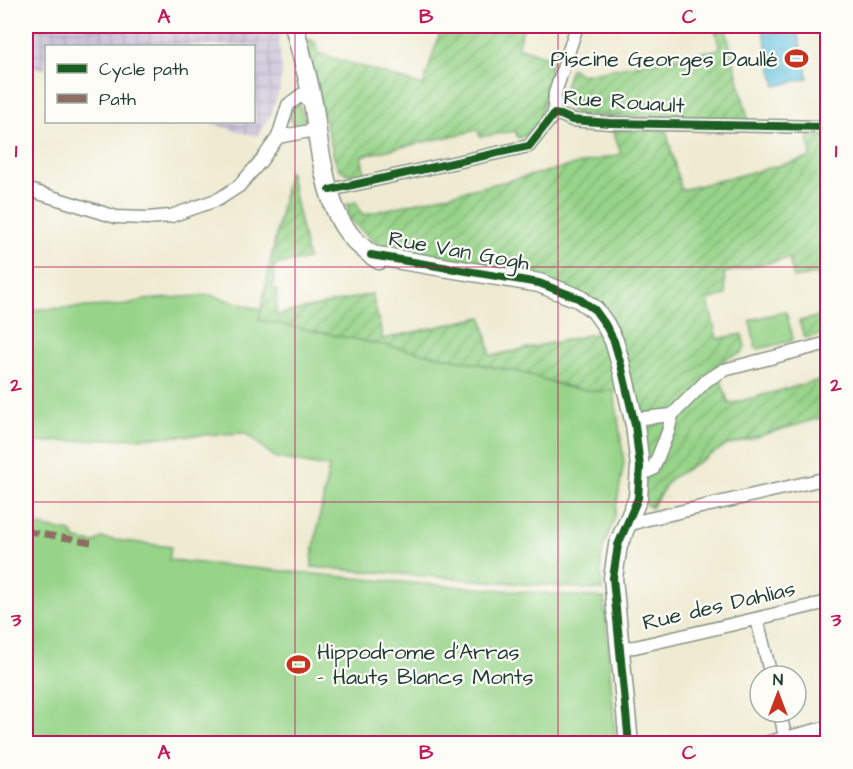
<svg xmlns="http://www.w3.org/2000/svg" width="853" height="769" font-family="'Architects Daughter',sans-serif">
<defs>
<pattern id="industrial-grid" width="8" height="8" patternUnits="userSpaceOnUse" patternTransform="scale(1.5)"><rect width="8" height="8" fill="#c9bfd7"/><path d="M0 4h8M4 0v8" fill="none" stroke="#a39caf"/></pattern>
<pattern id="garden-furrows" width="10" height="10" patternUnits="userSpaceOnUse" patternTransform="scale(1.5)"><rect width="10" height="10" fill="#97d489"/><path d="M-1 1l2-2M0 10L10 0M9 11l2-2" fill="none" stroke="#7bad71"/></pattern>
<pattern id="water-ripples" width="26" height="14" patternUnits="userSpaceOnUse" patternTransform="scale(1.5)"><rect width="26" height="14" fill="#60c0df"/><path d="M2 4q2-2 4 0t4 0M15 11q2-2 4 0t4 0" fill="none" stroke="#4f9db6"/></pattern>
</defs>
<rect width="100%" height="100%" fill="#fdfcf7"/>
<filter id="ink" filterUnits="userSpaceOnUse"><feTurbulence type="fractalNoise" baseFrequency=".0167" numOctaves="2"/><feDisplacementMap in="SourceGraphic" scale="12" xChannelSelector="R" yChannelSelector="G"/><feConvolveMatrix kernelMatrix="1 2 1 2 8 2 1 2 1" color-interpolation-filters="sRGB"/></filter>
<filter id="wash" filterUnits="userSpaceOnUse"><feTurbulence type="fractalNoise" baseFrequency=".008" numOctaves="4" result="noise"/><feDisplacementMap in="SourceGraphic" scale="24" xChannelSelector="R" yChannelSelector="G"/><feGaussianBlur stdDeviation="1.35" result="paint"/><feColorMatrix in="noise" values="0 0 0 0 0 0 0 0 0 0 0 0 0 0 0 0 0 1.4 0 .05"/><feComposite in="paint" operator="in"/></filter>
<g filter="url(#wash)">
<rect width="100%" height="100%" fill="#efebd3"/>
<polygon fill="url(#industrial-grid)" points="26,26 281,26 279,44 282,73 279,91 271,114 257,136 241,132 206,122 254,122 254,46 46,46 46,70 26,64"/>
<g fill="#97d489" stroke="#5b885e" stroke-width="1.5">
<path d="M299 103 304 119 302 125 297 128C290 122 289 116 290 107Z"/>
<polygon points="210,295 261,310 259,320 524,373 566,387 614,391 624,462 614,520 604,545 601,560 602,590 312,567 312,558 329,467 276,458 245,433 26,443 26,310 128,305 143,300"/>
<polygon points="782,312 786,312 793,339 791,341 758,349 756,348 750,322 751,320"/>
<polygon points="26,524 71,532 76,540 94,543 101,538 171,547 169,560 387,581 604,598 616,743 26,743"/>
</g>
<g fill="url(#garden-furrows)" stroke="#5b885e" stroke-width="1.5">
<path d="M442 26H524L517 47 553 59C546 83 543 108 537 132L518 138 515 131 480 137 478 130 361 156 365 174 350 175 339 169 334 157 308 53V39L315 42 318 53 423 86Z"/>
<path d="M714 26H725L748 119 735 122 690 118 581 115C554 108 564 88 571 68L581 75 720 49Z"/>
<path d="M613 130H666L681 190 809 158 811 154 808 136H827L828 305 819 318 822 334 807 338 804 336 799 321 817 317 824 305 817 274 794 278 789 258 724 273 726 295 708 300 717 339 742 334 745 348 741 353 724 359 721 381 729 404 827 378V416L725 446 670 479 651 508 638 498 625 386C597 400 552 382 524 373L259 320 289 170 308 259 275 265 273 290H277L276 315 372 294 383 339 482 317 491 356 598 333 607 329 578 298 382 248 350 220 347 204 356 202 363 215 621 154Z"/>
</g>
<polygon fill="url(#water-ripples)" stroke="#407e8a" stroke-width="1.5" points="762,26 796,26 808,78 776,86"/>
</g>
<g filter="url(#ink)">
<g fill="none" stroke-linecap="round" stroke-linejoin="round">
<defs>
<g id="street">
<polyline points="554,114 555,93 577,26"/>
<polyline points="278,137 315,130"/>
<polyline points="26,189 116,217 147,218 171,216 219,199 239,186 261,161 278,137 288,105 301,95 313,105"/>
<polyline points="330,190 529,146 554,114 561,115 572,120 610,123 828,127"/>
<polyline points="633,419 672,415 707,380 724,370 828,343"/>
<polyline points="640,475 653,469 668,432 672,415"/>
<polyline points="625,526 644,520 828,478"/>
<polyline points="757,619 771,676"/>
<polyline points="620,648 635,647 828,602"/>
<polyline points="780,712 785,738"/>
<polyline points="761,744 828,727"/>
</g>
<g id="secondary">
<path d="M295 29C302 58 311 86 315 115 318 145 327 200 343 225 352 240 365 251 379 260"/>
<polyline points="371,255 539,283 578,298 595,310 605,324 614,341 621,365 635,425 640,467 638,498 618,545 613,578 629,744"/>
</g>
</defs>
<use href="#street" stroke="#879484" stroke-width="15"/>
<use href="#secondary" stroke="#879484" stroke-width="21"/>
<use href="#street" stroke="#fff" stroke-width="12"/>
<use href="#secondary" stroke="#fff" stroke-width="18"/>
<polyline stroke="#8d6e63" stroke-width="6" stroke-dasharray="12 6" stroke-linecap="butt" points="26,531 94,543"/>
<defs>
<g id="cycleway">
<polyline points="330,190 529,146 554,114 561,115 572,120 610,123 828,127"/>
<polyline points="371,255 539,283 578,298 595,310 605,324 614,341 621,365 635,425 640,467 638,498 618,545 613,578 629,744"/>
</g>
</defs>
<use href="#cycleway" stroke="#fdfcf7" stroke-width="11"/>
<use href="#cycleway" stroke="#1b5e20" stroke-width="8"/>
</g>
</g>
<path fill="none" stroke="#c2185b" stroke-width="1.5" stroke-opacity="0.55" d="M295 26V744M558 26V744M26 267H828M26 502H828"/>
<defs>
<symbol id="stadium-bare" viewBox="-9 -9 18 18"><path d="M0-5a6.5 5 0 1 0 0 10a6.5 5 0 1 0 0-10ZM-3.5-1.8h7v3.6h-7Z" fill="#c8321e" stroke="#fdfcf7" stroke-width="2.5" paint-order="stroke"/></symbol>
</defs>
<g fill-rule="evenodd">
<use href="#stadium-bare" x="780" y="42" width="33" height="33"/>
<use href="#stadium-bare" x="282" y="648" width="33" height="33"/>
</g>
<g text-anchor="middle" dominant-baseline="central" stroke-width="4.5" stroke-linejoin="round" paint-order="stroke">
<g font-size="22" fill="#1f3d34" stroke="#fdfcf7" text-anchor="end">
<text x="778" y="59">Piscine Georges Daullé</text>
<text x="317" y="652" text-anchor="start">Hippodrome d'Arras<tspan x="317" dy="25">- Hauts Blancs Monts</tspan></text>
</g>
<g font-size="22" fill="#1f3d34" stroke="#fdfcf7">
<text transform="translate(624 102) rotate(4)">Rue Rouault</text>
<text transform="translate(459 251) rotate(10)">Rue Van Gogh</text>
<text transform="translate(719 606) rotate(-13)">Rue des Dahlias</text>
</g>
</g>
<rect width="853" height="769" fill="none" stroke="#fdfcf7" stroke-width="66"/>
<rect x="45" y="45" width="210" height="78" fill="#fdfcf7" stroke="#a4b0a9" stroke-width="1.5"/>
<rect x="57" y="64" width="30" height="9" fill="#1b5e20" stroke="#a4b0a9" stroke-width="1.5"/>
<text x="99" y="75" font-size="18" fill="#1f3d34">Cycle path</text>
<rect x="57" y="94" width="30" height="9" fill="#8d6e63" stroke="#a4b0a9" stroke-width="1.5"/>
<text x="99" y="105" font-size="18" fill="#1f3d34">Path</text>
<g transform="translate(778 694)"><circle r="28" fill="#fdfcf7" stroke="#a4b0a9" stroke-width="1.5"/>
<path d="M0-4.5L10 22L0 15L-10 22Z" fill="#c8321e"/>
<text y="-9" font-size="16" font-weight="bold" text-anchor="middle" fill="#1f3d34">N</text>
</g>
<rect x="33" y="33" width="787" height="703" fill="none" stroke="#c2185b" stroke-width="2"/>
<g font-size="20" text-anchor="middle" font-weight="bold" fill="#c2185b">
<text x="164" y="23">A</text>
<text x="426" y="23">B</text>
<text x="689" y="23">C</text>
<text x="16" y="157">1</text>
<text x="836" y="157">1</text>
<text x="16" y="391">2</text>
<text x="836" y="391">2</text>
<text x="16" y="626">3</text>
<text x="836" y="626">3</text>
<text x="164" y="759">A</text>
<text x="426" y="759">B</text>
<text x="689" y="759">C</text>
</g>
</svg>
